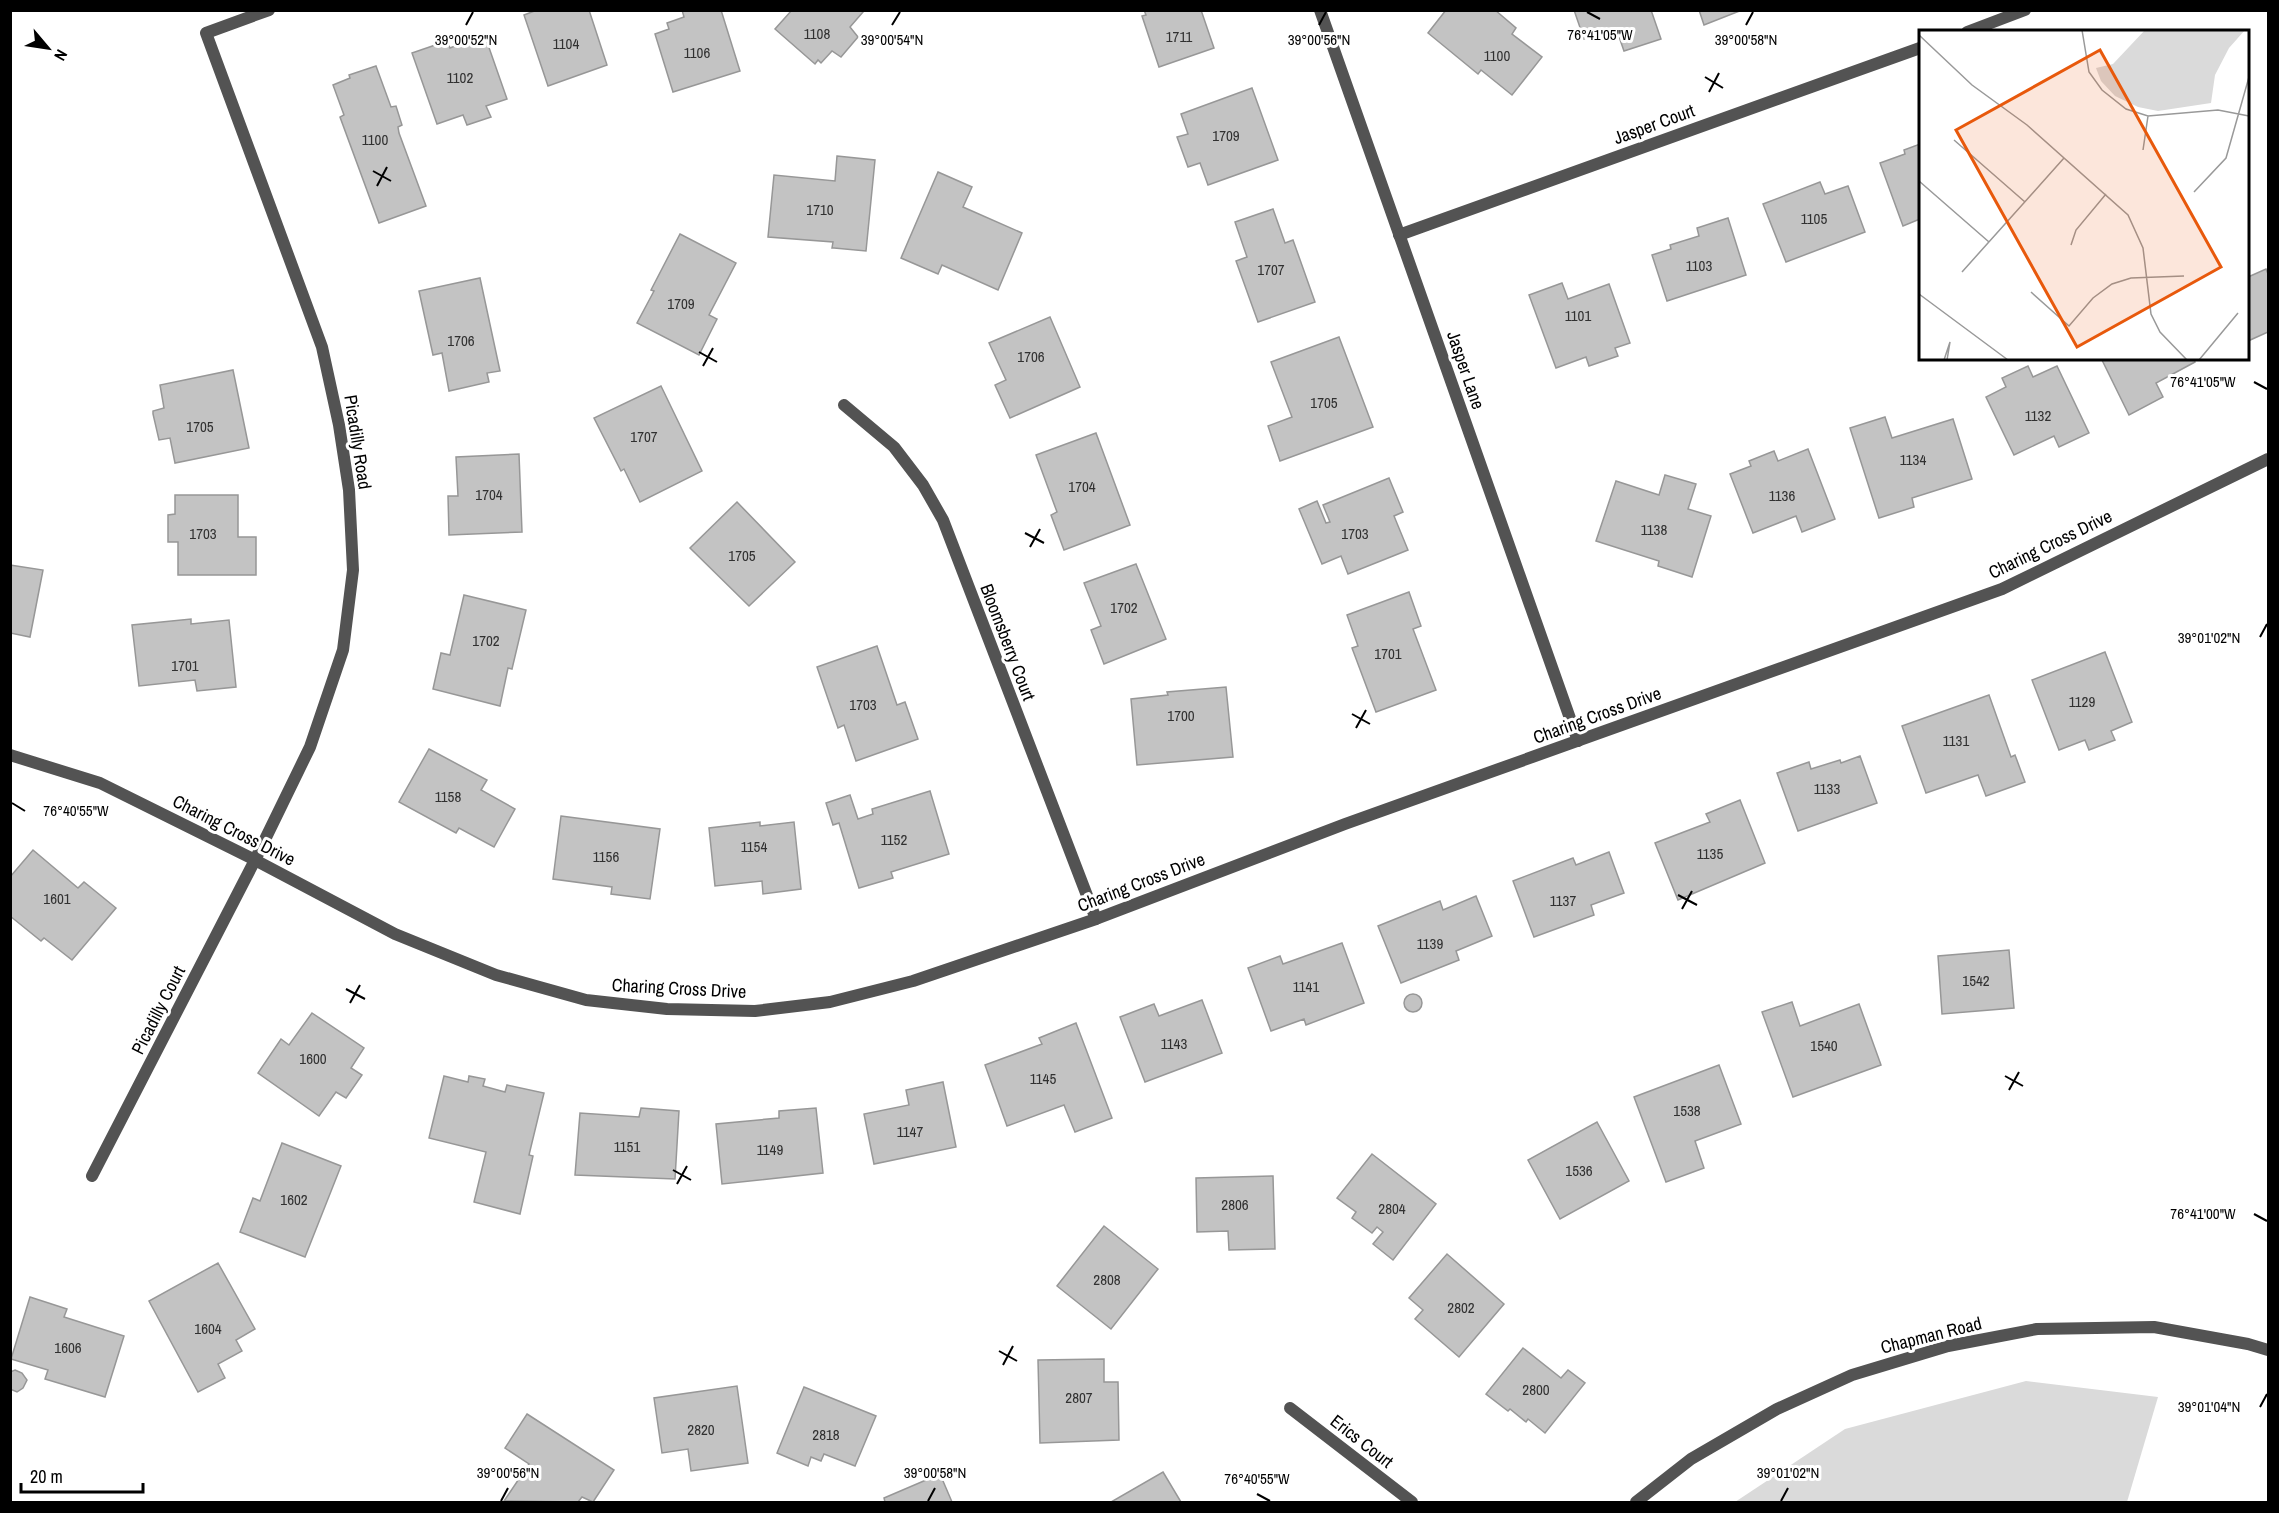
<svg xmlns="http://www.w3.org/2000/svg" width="2279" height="1513" font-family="'Archivo Narrow',sans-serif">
<rect width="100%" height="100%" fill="#fff"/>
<polygon fill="#dadada" points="2026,1381 2158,1397 2127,1502 1735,1502 1845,1429"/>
<g fill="#c3c3c3" stroke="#979797" stroke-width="1.5">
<polygon points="537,10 589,10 607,65 548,86 524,15"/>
<polygon points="682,10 721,10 740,71 673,92 655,34 669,29 667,23 684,17"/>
<polygon points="792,10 861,10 863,12 850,27 858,37 841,57 832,51 821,63 818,60 815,64 775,29"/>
<polygon points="1144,10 1201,10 1214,48 1159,67 1142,16 1146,15"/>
<polygon points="1446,10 1495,10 1516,28 1512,34 1542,57 1512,95 1481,70 1478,74 1428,33"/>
<polygon points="1574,10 1651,10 1661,39 1624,51 1616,28 1584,39"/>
<polygon points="1699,10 1742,10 1704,25"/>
<polygon points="486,39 507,99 486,106 491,117 467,125 463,115 437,124 412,53 447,41 450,48 468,41 469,45"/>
<polygon points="376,66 391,107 396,106 402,125 398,127 399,133 426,206 379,223 340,117 344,115 333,85 350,78 349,75"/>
<polygon points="1252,88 1278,160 1208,185 1200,163 1188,167 1177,137 1188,134 1181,114"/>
<polygon points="1920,144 1920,219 1903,226 1880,163 1905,154 1904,150"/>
<polygon points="837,156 875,160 866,251 834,248 832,248 833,242 768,237 774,175 835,181"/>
<polygon points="938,172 972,187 963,207 1022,233 998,290 942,265 938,274 901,258"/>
<polygon points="1820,182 1825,194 1848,186 1865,232 1786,262 1763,204"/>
<polygon points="1273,209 1285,243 1293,240 1315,302 1258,322 1236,261 1247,257 1235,222"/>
<polygon points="1728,218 1746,275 1667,301 1652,255 1671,249 1670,245 1699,236 1697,228"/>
<polygon points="680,234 736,263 709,315 717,319 699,355 637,323 654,291 651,290"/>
<polygon points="2266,269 2268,274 2268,332 2248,341 2248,277"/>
<polygon points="480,278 500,371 487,373 489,382 449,391 442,353 433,355 419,291"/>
<polygon points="1562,283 1568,299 1609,284 1630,343 1615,348 1618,356 1589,366 1586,357 1556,368 1529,295"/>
<polygon points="1050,317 1080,387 1010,418 995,385 1006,380 989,343"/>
<polygon points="1339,337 1373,427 1280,461 1268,426 1292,417 1271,362"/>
<polygon points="2101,358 2194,358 2195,362 2156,383 2163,397 2129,415"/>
<polygon points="2028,366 2033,377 2057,366 2089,433 2059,447 2054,436 2014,455 1986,397 2006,387 2002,378"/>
<polygon points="233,370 249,448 175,463 170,438 159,440 153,414 153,411 164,408 160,385"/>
<polygon points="661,386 702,471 640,502 624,469 621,471 594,418"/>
<polygon points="1885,417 1892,438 1953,419 1972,479 1912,498 1914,507 1879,518 1850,428"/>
<polygon points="1096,433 1130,525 1064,550 1051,515 1057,512 1036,455"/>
<polygon points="1808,449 1835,519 1802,532 1796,516 1753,533 1730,474 1751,466 1749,461 1774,451 1778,461"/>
<polygon points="519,454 522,532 449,535 448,496 458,496 456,457"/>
<polygon points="1665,475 1696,484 1688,509 1711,516 1692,577 1658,566 1659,561 1596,541 1616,481 1659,495"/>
<polygon points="1389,478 1403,512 1394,516 1408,550 1348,574 1341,556 1322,564 1299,509 1317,501 1326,523 1330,522 1323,505"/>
<polygon points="175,495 238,495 238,537 256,537 256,575 178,575 178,542 168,542 168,515 175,514"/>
<polygon points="737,502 795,562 749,606 690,548"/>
<polygon points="1136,564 1166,639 1104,664 1091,630 1101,626 1084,583"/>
<polygon points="10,565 43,570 30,637 10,633"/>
<polygon points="1409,592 1421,626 1413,629 1436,690 1376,712 1352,648 1358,646 1347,615"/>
<polygon points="464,595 526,610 512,669 508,668 500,706 433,689 441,653 450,655"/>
<polygon points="191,619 191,624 229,620 236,687 197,691 195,680 139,686 132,625"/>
<polygon points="877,646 897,705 905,702 918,739 856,761 844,725 838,728 817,667"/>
<polygon points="2105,652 2132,722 2111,731 2115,740 2089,750 2085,740 2059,750 2032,680"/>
<polygon points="1226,687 1233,757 1137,765 1131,699 1168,695 1167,692"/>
<polygon points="1989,695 2011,757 2015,755 2025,782 1986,796 1978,775 1926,793 1902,726"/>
<polygon points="429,749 487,780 481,790 515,809 494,847 459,828 456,833 399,802"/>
<polygon points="1860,756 1877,803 1798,831 1777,773 1809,762 1811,769 1840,760 1841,763"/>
<polygon points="930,791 949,854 891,872 893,878 859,888 839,823 833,825 826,803 850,795 858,819 873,814 872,809"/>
<polygon points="1740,800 1765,863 1678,900 1655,843 1710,822 1706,814"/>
<polygon points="561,816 660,829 650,899 611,894 612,887 553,879"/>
<polygon points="760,822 760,826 794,822 801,889 763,894 762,881 715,886 709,828"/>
<polygon points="33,850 78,888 84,882 116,908 72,960 44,938 41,941 10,916 10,877"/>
<polygon points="1609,852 1624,893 1591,905 1594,915 1534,937 1513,881 1573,858 1576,865"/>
<polygon points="1476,896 1492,936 1456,951 1459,960 1401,983 1378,926 1440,901 1443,910"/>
<polygon points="1342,943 1364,1003 1306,1025 1304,1019 1271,1031 1248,968 1280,956 1283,964"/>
<polygon points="2009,950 2014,1008 1942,1014 1938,956"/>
<circle cx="1413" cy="1003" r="9"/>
<polygon points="1202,1000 1222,1053 1145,1082 1120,1017 1154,1004 1159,1016"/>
<polygon points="1792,1002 1800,1026 1859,1004 1881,1065 1793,1097 1762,1012"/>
<polygon points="312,1013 364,1048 351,1068 362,1075 346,1098 336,1092 319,1116 258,1073 281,1039 289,1045"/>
<polygon points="1076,1023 1112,1118 1075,1132 1064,1105 1007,1126 985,1065 1042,1044 1039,1038"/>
<polygon points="1719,1065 1741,1124 1695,1141 1704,1168 1666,1182 1634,1097"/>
<polygon points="444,1076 468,1082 469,1076 485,1079 483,1086 505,1092 507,1085 544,1093 529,1155 533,1156 520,1214 474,1202 486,1152 429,1138"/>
<polygon points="943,1082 956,1147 874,1164 864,1114 909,1105 906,1090"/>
<polygon points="641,1108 679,1111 675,1179 575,1175 580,1113 639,1117"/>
<polygon points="816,1108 823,1173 722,1184 716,1124 779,1118 779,1111"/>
<polygon points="1597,1122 1629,1181 1560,1219 1528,1160"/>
<polygon points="282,1143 341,1166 305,1257 240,1232 253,1198 260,1201"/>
<polygon points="1372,1154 1436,1204 1393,1260 1373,1244 1383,1232 1377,1227 1372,1233 1352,1218 1356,1212 1337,1198"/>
<polygon points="1273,1176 1275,1249 1229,1250 1228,1231 1197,1232 1196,1178"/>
<polygon points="1104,1226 1158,1269 1111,1329 1057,1286"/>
<polygon points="1447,1254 1504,1304 1459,1357 1415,1319 1423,1310 1409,1298"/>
<polygon points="218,1263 255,1329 236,1340 242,1351 218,1364 225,1378 198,1392 149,1301"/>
<polygon points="30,1297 67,1309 64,1317 124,1336 105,1397 45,1379 48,1370 11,1359"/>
<polygon points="1523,1348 1561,1378 1568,1370 1585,1383 1545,1433 1528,1419 1526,1422 1510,1409 1508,1411 1486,1394"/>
<polygon points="1104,1359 1104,1382 1118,1382 1119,1440 1040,1443 1038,1360"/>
<polygon points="15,1370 22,1373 27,1380 23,1388 17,1392 10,1389 10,1372"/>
<polygon points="737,1386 748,1463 691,1471 688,1449 662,1453 654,1398"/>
<polygon points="804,1387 876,1416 855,1466 824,1454 821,1461 811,1457 808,1466 777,1453"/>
<polygon points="527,1414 614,1470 593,1502 582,1497 578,1502 504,1501 529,1464 505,1448"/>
<polygon points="1163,1472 1181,1502 1111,1502"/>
<polygon points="940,1474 952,1502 885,1502 884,1498"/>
</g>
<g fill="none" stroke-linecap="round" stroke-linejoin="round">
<g stroke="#535353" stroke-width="12">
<polyline points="1320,10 1578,741"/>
<polyline points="1967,32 2025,10"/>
<polyline points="1399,235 1920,48"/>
<polyline points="844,405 894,447 923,485 943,520 1096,919"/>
<polyline points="10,755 100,783 255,860 395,934 496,975 586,1000 667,1009 755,1011 830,1002 913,981 1096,919 1345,824 2002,589 2268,459"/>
<polyline points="92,1176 255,860 310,747 343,650 353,570 349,490 339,425 322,347 206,33 269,10"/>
<polyline points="1290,1408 1412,1502"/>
<polyline points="1636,1502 1691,1459 1777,1409 1852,1375 1948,1346 2037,1329 2154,1327 2248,1344 2268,1350"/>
</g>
</g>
<path fill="none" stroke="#000" stroke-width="2" d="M1587 12 1600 19M466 25 473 12M892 25 900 12M1319 25 1326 12M1746 25 1753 12M1705 77 1723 88M1709 92 1719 73M373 171 391 181M377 186 387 167M699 352 717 362M703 366 713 348M2254 382 2267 389M1025 533 1044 543M1030 547 1040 529M2260 637 2267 624M1352 714 1370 724M1356 728 1366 710M12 803 25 811M1678 895 1697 905M1682 909 1692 891M346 989 365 999M350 1003 360 985M2005 1076 2023 1086M2009 1090 2019 1072M673 1170 691 1180M677 1184 687 1166M2254 1214 2267 1221M999 1351 1017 1361M1003 1365 1013 1346M2260 1407 2267 1394M1257 1494 1270 1501M501 1501 508 1488M928 1501 935 1488M1781 1501 1788 1488"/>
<g text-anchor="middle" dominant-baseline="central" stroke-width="6" stroke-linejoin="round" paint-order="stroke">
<g font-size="15" fill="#313131">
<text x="817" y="33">1108</text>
<text x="1179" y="36">1711</text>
<text x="566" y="43">1104</text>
<text x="697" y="52">1106</text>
<text x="1497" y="55">1100</text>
<text x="460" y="77">1102</text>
<text x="1226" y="135">1709</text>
<text x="375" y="139">1100</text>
<text x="820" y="209">1710</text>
<text x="1814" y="218">1105</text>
<text x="1699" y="265">1103</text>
<text x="1271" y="269">1707</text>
<text x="681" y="303">1709</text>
<text x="1578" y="315">1101</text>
<text x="461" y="340">1706</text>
<text x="1031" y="356">1706</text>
<text x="1324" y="402">1705</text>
<text x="2038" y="415">1132</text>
<text x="200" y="426">1705</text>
<text x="644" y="436">1707</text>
<text x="1913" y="459">1134</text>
<text x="1082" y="486">1704</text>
<text x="489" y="494">1704</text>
<text x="1782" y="495">1136</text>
<text x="1654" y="529">1138</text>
<text x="203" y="533">1703</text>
<text x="1355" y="533">1703</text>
<text x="742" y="555">1705</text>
<text x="1124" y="607">1702</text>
<text x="486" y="640">1702</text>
<text x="1388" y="653">1701</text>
<text x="185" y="665">1701</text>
<text x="2082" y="701">1129</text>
<text x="863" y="704">1703</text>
<text x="1181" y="715">1700</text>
<text x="1956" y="740">1131</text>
<text x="1827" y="788">1133</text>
<text x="448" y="796">1158</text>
<text x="894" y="839">1152</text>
<text x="754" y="846">1154</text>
<text x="1710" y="853">1135</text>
<text x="606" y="856">1156</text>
<text x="57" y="898">1601</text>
<text x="1563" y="900">1137</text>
<text x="1430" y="943">1139</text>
<text x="1976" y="980">1542</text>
<text x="1306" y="986">1141</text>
<text x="1174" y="1043">1143</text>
<text x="1824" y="1045">1540</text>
<text x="313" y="1058">1600</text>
<text x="1043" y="1078">1145</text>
<text x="1687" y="1110">1538</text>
<text x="910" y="1131">1147</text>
<text x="627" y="1146">1151</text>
<text x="770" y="1149">1149</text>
<text x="1579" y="1170">1536</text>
<text x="294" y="1199">1602</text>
<text x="1235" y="1204">2806</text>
<text x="1392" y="1208">2804</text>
<text x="1107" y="1279">2808</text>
<text x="1461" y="1307">2802</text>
<text x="208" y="1328">1604</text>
<text x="68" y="1347">1606</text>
<text x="1536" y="1389">2800</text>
<text x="1079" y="1397">2807</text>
<text x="701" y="1429">2820</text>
<text x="826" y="1434">2818</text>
</g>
<g font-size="18" fill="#000" stroke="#fff">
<text transform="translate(1654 124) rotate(-20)">Jasper Court</text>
<text transform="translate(1466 370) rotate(71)">Jasper Lane</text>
<text transform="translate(358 442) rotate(81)">Picadilly Road</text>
<text transform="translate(2050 544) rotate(-26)">Charing Cross Drive</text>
<text transform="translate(1008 642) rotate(69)">Bloomsberry Court</text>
<text transform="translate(1597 715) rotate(-20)">Charing Cross Drive</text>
<text transform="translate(234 830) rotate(27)">Charing Cross Drive</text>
<text transform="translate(1141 882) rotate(-21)">Charing Cross Drive</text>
<text transform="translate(679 988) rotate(3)">Charing Cross Drive</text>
<text transform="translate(158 1010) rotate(-63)">Picadilly Court</text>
<text transform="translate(1931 1335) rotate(-14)">Chapman Road</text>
<text transform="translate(1362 1441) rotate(38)">Erics Court</text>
</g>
</g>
<g transform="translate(1919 30)">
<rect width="330" height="330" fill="#fff"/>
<path d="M226 0H326L310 18 296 45 292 73 239 81 219 77 196 66 182 51 177 38 194 34Z" fill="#dadada"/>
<path fill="none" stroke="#999" stroke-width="1.5" d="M163 0 170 42 183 60 207 79 229 86 299 80 330 86M0 5 53 55 108 95 209 185 224 218 232 284 241 302 268 330M35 110 106 172M224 120 229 86M0 151 70 212M275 162 307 128 330 47M152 215 157 200 187 164M43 242 145 128M112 262 150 296 174 268 193 254 212 248 265 246M0 264 89 330M25 330 31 312 28 330M280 330 319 283"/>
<path fill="#e8590c" fill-opacity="0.15" stroke="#e8590c" stroke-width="3" d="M181 20 302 237 158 317 37 100Z"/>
<rect width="330" height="330" fill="none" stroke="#000" stroke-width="3"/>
</g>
<g font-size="15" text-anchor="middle" fill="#000" stroke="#fff" stroke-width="6" stroke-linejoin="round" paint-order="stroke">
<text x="1600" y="40">76°41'05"W</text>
<text x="466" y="45">39°00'52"N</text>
<text x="892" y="45">39°00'54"N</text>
<text x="1319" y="45">39°00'56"N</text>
<text x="1746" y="45">39°00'58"N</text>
<text x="2203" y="387">76°41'05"W</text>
<text x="2209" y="643">39°01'02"N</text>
<text x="76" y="816">76°40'55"W</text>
<text x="2203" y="1219">76°41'00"W</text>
<text x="2209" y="1412">39°01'04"N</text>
<text x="508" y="1478">39°00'56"N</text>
<text x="935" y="1478">39°00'58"N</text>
<text x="1788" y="1478">39°01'02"N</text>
<text x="1257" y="1484">76°40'55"W</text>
</g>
<rect width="2279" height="1513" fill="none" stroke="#000000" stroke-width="24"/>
<g transform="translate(48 48) rotate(119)" stroke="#ffffff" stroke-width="4.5" paint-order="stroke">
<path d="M0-4.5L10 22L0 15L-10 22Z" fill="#000000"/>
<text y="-9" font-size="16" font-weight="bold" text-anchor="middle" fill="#000000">N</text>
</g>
<path d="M21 1483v9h122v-9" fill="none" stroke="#000000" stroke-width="3"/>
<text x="30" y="1483" font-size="18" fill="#000000" stroke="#ffffff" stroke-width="4.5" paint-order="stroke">20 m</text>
</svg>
